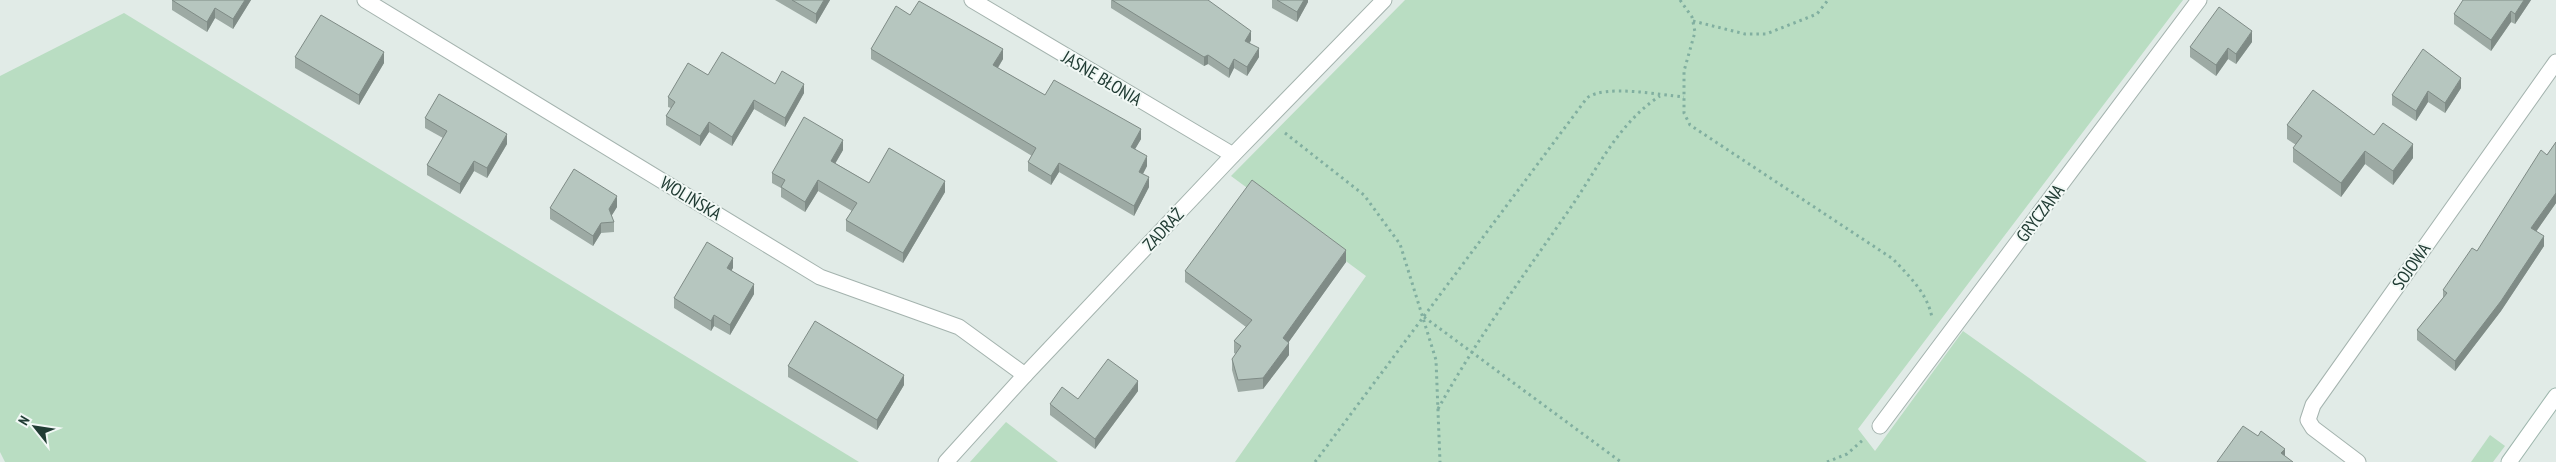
<svg xmlns="http://www.w3.org/2000/svg" width="2556" height="462" font-family="'PT Sans Narrow',sans-serif">
<rect width="100%" height="100%" fill="#e1ebe7"/>
<g fill="#b9ddc2">
<polygon points="1405,0 2183,0 1858,429 1875,451 1963,331 2147,462 1235,462 1366,276 1231,176"/>
<polygon points="124,13 859,462 5,462 0,452 0,76"/>
<polygon points="1006,422 1058,462 970,462"/>
<polygon points="2490,435 2505,446 2493,462 2471,462"/>
</g>
<g fill="none" stroke-linecap="round" stroke-linejoin="round">
<defs>
<g id="street">
<polyline points="365,0 820,277 959,327 1025,375"/>
<polyline points="972,0 1233,155"/>
<polyline points="1880,426 2199,0"/>
<polyline points="946,462 1025,375 1233,155 1384,0"/>
<polyline points="2358,462 2313,428 2308,420 2313,405 2556,62"/>
</g>
<polyline id="secondary" points="2509,462 2556,396"/>
</defs>
<use href="#street" stroke="#a4b3ae" stroke-width="17"/>
<use href="#secondary" stroke="#9fb7ae" stroke-width="17"/>
<g stroke="#81afa0" stroke-width="3" stroke-dasharray="2.5 4" stroke-linecap="butt">
<path d="M1680 0 1692 17 1695 32 1684 71V113L1690 125 1893 259C1909 276 1928 294 1932 318"/>
<polyline points="1693,21 1745,34 1766,34 1817,14 1828,0"/>
<polyline points="1285,133 1364,195 1400,244 1436,360 1440,462"/>
<polyline points="1424,317 1621,462"/>
<path d="M1438 409C1476 340 1524 275 1569 210 1597 170 1618 123 1660 96"/>
<path d="M1315 462 1587 98C1605 84 1660 95 1684 97"/>
<polyline points="1827,462 1847,454 1864,439"/>
</g>
<use href="#street" stroke="#fff" stroke-width="15"/>
<use href="#secondary" stroke="#fff" stroke-width="15"/>
</g>
<g fill="#9daaa4">
<polygon points="172,0 251,0 233,29 215,18 207,32 172,10"/>
<polygon points="775,0 830,0 816,24"/>
<polygon points="1111,0 1208,0 1251,40 1250,43 1259,57 1247,76 1234,68 1229,78 1208,64 1204,66 1111,8"/>
<polygon points="1272,0 1308,0 1308,2 1297,22 1272,8"/>
<polygon points="2531,0 2515,24 2511,22 2491,51 2454,24 2454,14"/>
<polygon points="910,15 1003,59 998,68 1045,95 1141,139 1135,149 1147,166 1143,174 1149,187 1134,216 1059,172 1051,185 1028,171 1028,162 1032,156 871,59 871,49"/>
<polygon points="2252,42 2236,64 2228,59 2216,76 2190,57 2190,47"/>
<polygon points="295,57 384,63 359,105 295,68"/>
<polygon points="708,75 775,84 804,93 785,127 754,109 732,146 709,132 700,146 666,125 666,116 671,108 668,107 668,97"/>
<polygon points="2461,88 2445,113 2428,102 2416,121 2392,105 2392,95"/>
<polygon points="425,118 507,144 487,178 474,171 460,194 427,175 427,165 443,138 425,128"/>
<polygon points="2287,125 2374,135 2413,158 2393,185 2365,164 2341,197 2293,162 2293,148 2296,145 2287,139"/>
<polygon points="2556,142 2556,203 2536,231 2544,246 2501,311 2455,371 2417,340 2417,330 2443,298 2443,290 2477,251"/>
<polygon points="843,150 835,163 869,183 945,192 903,263 846,231 846,220 852,211 818,191 805,212 781,197 781,188 772,183 772,173"/>
<polygon points="617,207 611,216 614,222 614,232 601,233 593,246 550,219 550,208"/>
<polygon points="1346,262 1288,343 1289,355 1263,389 1238,392 1232,370 1232,359 1236,354 1234,353 1234,341 1246,327 1185,282 1185,271"/>
<polygon points="733,268 731,270 754,294 730,335 714,326 711,331 674,308 674,298"/>
<polygon points="788,366 904,385 877,430 788,377"/>
<polygon points="1138,391 1095,449 1050,415 1050,404 1078,399"/>
</g>
<g fill="#7f8b86">
<polygon points="245,0 251,0 233,29 233,19"/>
<polygon points="824,0 830,0 816,24 816,14"/>
<polygon points="1304,0 1308,0 1308,2 1297,22 1297,12"/>
<polygon points="2524,0 2531,0 2515,24 2515,14"/>
<polygon points="215,8 215,18 207,32 207,22"/>
<polygon points="2511,11 2511,22 2491,51 2491,40"/>
<polygon points="1251,31 1251,40 1245,50 1245,41"/>
<polygon points="2252,31 2252,42 2236,64 2236,54"/>
<polygon points="1259,48 1259,57 1247,76 1247,67"/>
<polygon points="2228,48 2228,59 2216,76 2216,65"/>
<polygon points="1003,49 1003,59 993,75 993,65"/>
<polygon points="384,52 384,63 359,105 359,95"/>
<polygon points="1208,55 1208,64 1204,66 1204,57"/>
<polygon points="1234,59 1234,68 1229,78 1229,69"/>
<polygon points="2461,78 2461,88 2445,113 2445,103"/>
<polygon points="804,84 804,93 785,127 785,118"/>
<polygon points="2428,91 2428,102 2416,121 2416,111"/>
<polygon points="754,100 754,109 732,146 732,137"/>
<polygon points="709,122 709,132 700,146 700,136"/>
<polygon points="1141,129 1141,139 1131,156 1131,147"/>
<polygon points="507,134 507,144 487,178 487,168"/>
<polygon points="843,140 843,150 831,171 831,161"/>
<polygon points="2413,144 2413,158 2393,185 2393,171"/>
<polygon points="2365,151 2365,164 2341,197 2341,183"/>
<polygon points="1147,156 1147,166 1139,181 1139,172"/>
<polygon points="474,161 474,171 460,194 460,184"/>
<polygon points="1059,163 1059,172 1051,185 1051,176"/>
<polygon points="1149,177 1149,187 1134,216 1134,206"/>
<polygon points="818,180 818,191 805,212 805,202"/>
<polygon points="945,181 945,192 903,263 903,253"/>
<polygon points="2556,193 2556,203 2531,239 2531,228"/>
<polygon points="617,196 617,207 609,220 609,209"/>
<polygon points="601,223 601,233 593,246 593,236"/>
<polygon points="2544,236 2544,246 2501,311 2455,371 2455,361"/>
<polygon points="1346,250 1346,262 1283,350 1283,338"/>
<polygon points="733,258 733,268 727,278 727,268"/>
<polygon points="754,284 754,294 730,335 730,325"/>
<polygon points="714,315 714,326 711,331 711,321"/>
<polygon points="1289,343 1289,355 1263,389 1263,378"/>
<polygon points="904,375 904,385 877,430 877,420"/>
<polygon points="1138,381 1138,391 1095,449 1095,439"/>
<polygon points="2285,449 2285,462 2281,453"/>
</g>
<g fill="#b6c6bf" stroke="#7f8b86">
<polygon points="172,0 245,0 233,19 215,8 207,22"/>
<polygon points="792,0 824,0 816,14"/>
<polygon points="1112,0 1208,0 1251,31 1245,41 1259,48 1247,67 1234,59 1229,69 1208,55 1204,57"/>
<polygon points="1277,0 1304,0 1297,12"/>
<polygon points="2463,0 2524,0 2515,14 2511,11 2491,40 2454,14"/>
<polygon points="919,1 1003,49 993,65 1045,95 1054,80 1141,129 1131,147 1147,156 1139,172 1149,177 1134,206 1059,163 1051,176 1028,162 1036,148 871,49 896,6 910,15"/>
<polygon points="2219,7 2252,31 2236,54 2228,48 2216,65 2190,47"/>
<polygon points="321,15 384,52 359,95 295,57"/>
<polygon points="2423,49 2461,78 2445,103 2428,91 2416,111 2392,95"/>
<polygon points="722,52 775,84 782,71 804,84 785,118 754,100 732,137 709,122 700,136 666,116 675,102 668,97 688,63 708,75"/>
<polygon points="2313,90 2374,135 2383,123 2413,144 2393,171 2365,151 2341,183 2293,148 2302,136 2287,125"/>
<polygon points="439,94 507,134 487,168 474,161 460,184 427,165 447,131 425,118"/>
<polygon points="804,117 843,140 831,161 869,183 889,148 945,181 903,253 846,220 857,203 818,180 805,202 781,187 785,180 772,173"/>
<polygon points="2556,142 2556,193 2531,228 2544,236 2501,301 2455,361 2417,330 2447,293 2443,290 2472,248 2477,251 2541,150 2547,155"/>
<polygon points="574,169 617,196 609,209 614,222 601,223 593,236 550,208"/>
<polygon points="1252,180 1346,250 1283,338 1289,343 1263,378 1238,380 1232,359 1241,346 1234,341 1252,320 1185,271"/>
<polygon points="707,242 733,258 727,268 754,284 730,325 714,315 711,321 674,298"/>
<polygon points="815,321 904,375 877,420 788,366"/>
<polygon points="1108,359 1138,381 1095,439 1050,404 1062,387 1078,399"/>
<polygon points="2243,426 2258,436 2261,431 2285,449 2281,453 2293,462 2217,462"/>
</g>
<g text-anchor="middle" dominant-baseline="central" stroke-width="4" stroke-linejoin="round" paint-order="stroke">
<g font-size="18" fill="#213c34" stroke="#f1f8f5">
<text transform="translate(1102 78) rotate(31)">JASNE BŁONIA</text>
<text transform="translate(691 198) rotate(31)">WOLIŃSKA</text>
<text transform="translate(2040 213) rotate(-53)">GRYCZANA</text>
<text transform="translate(1163 229) rotate(-47)">ZADRAŻ</text>
<text transform="translate(2411 266) rotate(-55)">SOJOWA</text>
</g>
</g>
<g transform="translate(35 427) rotate(300)" stroke="#f1f8f5" stroke-width="4" paint-order="stroke">
<path d="M0-4L9 19L0 12L-9 19Z" fill="#213c34"/>
<text y="-8" font-size="14" font-weight="bold" text-anchor="middle" fill="#213c34">N</text>
</g>
</svg>
